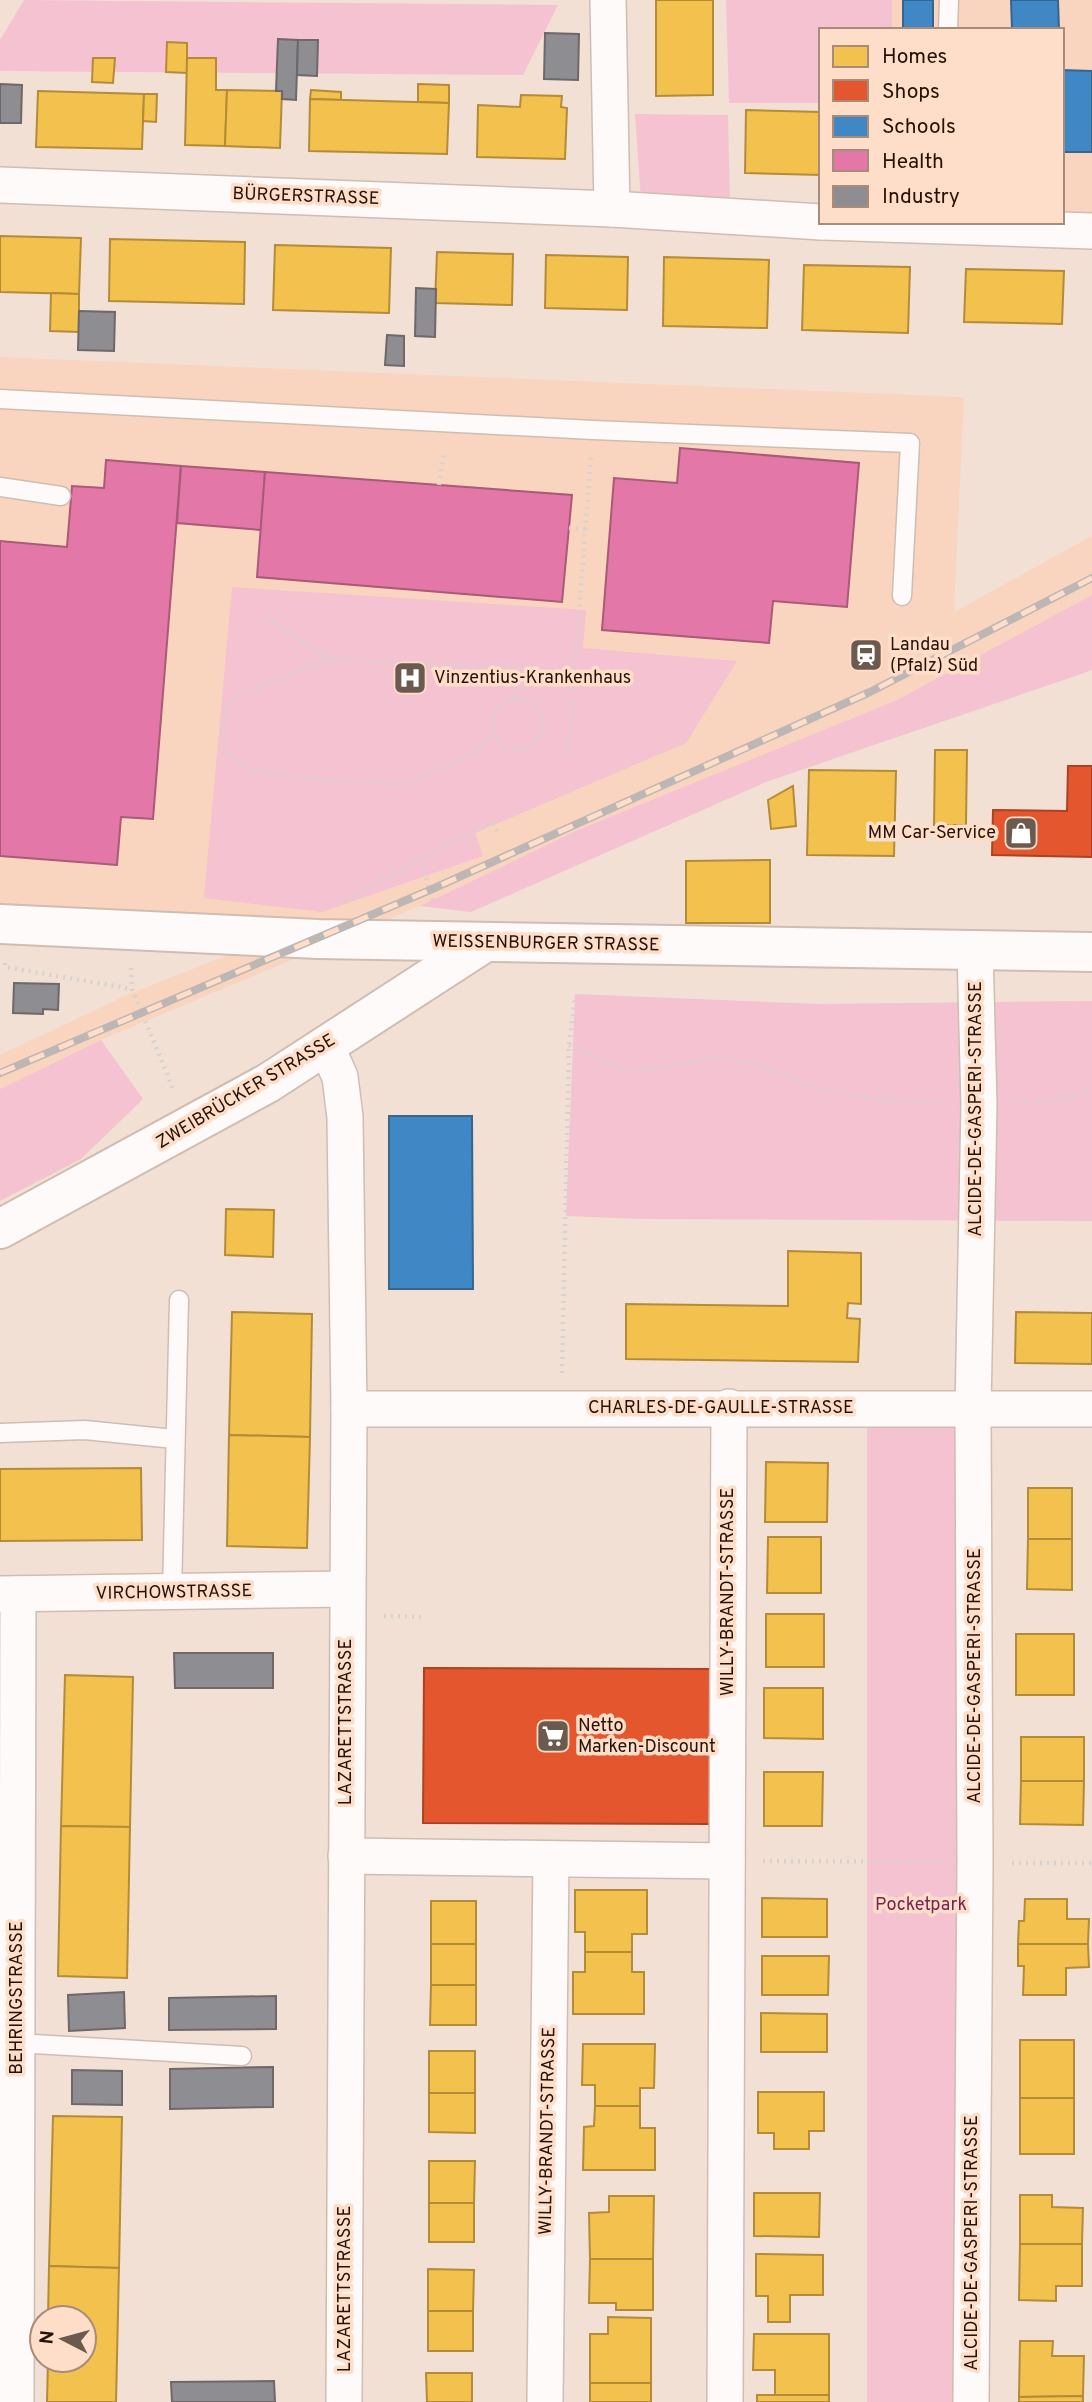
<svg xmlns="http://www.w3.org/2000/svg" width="1092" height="2402" font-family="Overpass,sans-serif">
<rect width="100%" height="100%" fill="#f2e0d5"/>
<g fill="#f9d5c0">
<polygon points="892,0 1092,0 1092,229 1062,222 1062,30 892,30"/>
<polygon points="0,357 964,397 954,612 1092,536 1092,595 897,700 578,830 420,906 101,1040 0,1089 0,1055 129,994 276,936 0,927"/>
</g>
<g fill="#f4c2d0">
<polygon points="24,0 558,5 523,75 0,71 0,40"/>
<polygon points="726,0 892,0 892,30 821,30 821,103 729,103"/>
<polygon points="635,114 728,115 730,207 641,200"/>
<polygon points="232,587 586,610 583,648 737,661 686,743 475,833 483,856 322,912 204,898"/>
<polygon points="1092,595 1092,670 1087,672 766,782 471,912 420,906 578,830 897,700"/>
<polygon points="575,994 820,1004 1092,1001 1092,1221 642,1219 566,1216"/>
<polygon points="101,1040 143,1099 81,1159 0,1201 0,1089"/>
<polygon points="867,1407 973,1408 971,2402 867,2402"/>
</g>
<g fill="#f2c14e" stroke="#b48c38" stroke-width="2">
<polygon points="656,0 713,0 713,95 656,96"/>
<polygon points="167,42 187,43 187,73 166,72"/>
<polygon points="93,58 115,58 113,83 92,82"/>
<polygon points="187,58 216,58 216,90 227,90 225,146 185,145"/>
<polygon points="418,84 449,85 449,103 418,102"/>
<polygon points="227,90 282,91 280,148 225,146"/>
<polygon points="311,90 341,92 341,100 310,99"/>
<polygon points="38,91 144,94 142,149 36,147"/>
<polygon points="144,94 157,94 156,122 143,121"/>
<polygon points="521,95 562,96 561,107 567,108 565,159 477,157 478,105 520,107"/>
<polygon points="310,99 449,103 447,154 309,151"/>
<polygon points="746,110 821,112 821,175 745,173"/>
<polygon points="0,236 81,238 79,294 0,292"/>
<polygon points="110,239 245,242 244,304 109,301"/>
<polygon points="275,245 391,248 389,313 273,310"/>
<polygon points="437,252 513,254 512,305 435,303"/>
<polygon points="546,255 628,257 627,310 545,308"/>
<polygon points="664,257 769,260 767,328 663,326"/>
<polygon points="804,265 910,267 908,333 802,330"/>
<polygon points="966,269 1064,271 1062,324 964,322"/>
<polygon points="51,293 79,294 79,332 50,331"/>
<polygon points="935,750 967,750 966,825 934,825"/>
<polygon points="809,770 896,771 894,856 807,855"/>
<polygon points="793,786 796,826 771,829 768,800"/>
<polygon points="770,860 770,923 686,923 686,861"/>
<polygon points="226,1209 274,1210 273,1257 225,1255"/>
<polygon points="788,1251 861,1253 861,1304 848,1303 847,1318 860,1319 858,1362 626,1359 626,1304 788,1306"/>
<polygon points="232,1312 312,1314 310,1437 229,1435"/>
<polygon points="1016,1312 1092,1313 1092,1364 1015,1363"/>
<polygon points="229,1435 310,1437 307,1548 227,1546"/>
<polygon points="766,1462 828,1463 827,1522 765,1522"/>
<polygon points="141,1468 142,1540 0,1541 0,1469"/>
<rect x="1028" y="1488" width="44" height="51"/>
<polygon points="768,1537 821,1537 821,1593 767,1593"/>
<polygon points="1028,1539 1072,1539 1072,1590 1027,1589"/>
<rect x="766" y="1614" width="58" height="53"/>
<rect x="1016" y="1634" width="58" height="61"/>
<polygon points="65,1675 133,1677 130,1827 61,1826"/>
<polygon points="764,1688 823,1688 823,1739 764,1738"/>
<rect x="1021" y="1737" width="63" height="44"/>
<polygon points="764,1772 823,1772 822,1826 764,1826"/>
<polygon points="1021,1781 1084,1781 1083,1825 1020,1824"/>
<polygon points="61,1826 130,1827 127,1978 58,1976"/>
<polygon points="575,1890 647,1890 647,1934 632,1934 632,1952 585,1952 585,1932 575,1932"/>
<polygon points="762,1898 827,1899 827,1937 762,1937"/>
<polygon points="1025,1899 1067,1899 1067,1919 1089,1919 1088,1944 1018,1944 1019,1921 1024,1921"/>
<rect x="431" y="1901" width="45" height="43"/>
<rect x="431" y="1944" width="45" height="41"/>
<polygon points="1018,1944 1088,1944 1089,1967 1066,1968 1066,1995 1023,1995 1024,1966 1018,1966"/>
<polygon points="585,1952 632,1952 632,1972 644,1972 644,2014 573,2014 573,1972 585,1972"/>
<polygon points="762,1956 829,1956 828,1995 762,1995"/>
<polygon points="431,1985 476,1985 476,2025 430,2025"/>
<polygon points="761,2013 827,2014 827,2052 761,2052"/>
<rect x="1020" y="2040" width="54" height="58"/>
<polygon points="583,2044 655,2044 654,2088 640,2088 640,2106 595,2106 595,2085 582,2085"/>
<rect x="429" y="2051" width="46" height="42"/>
<polygon points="758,2092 824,2092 824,2131 809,2131 809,2149 774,2149 774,2133 758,2133"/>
<polygon points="429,2093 475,2093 475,2133 429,2132"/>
<rect x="1020" y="2098" width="54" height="56"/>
<polygon points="595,2106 640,2106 640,2128 655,2128 655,2170 583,2170 584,2127 594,2126"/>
<polygon points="53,2116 122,2117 119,2268 49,2266"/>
<polygon points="429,2161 475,2161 474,2203 429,2203"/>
<polygon points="754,2193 820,2193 819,2237 754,2236"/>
<polygon points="1020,2195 1052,2195 1052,2207 1083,2208 1082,2244 1020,2244"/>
<polygon points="609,2196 654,2196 653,2259 590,2259 589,2213 609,2212"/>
<rect x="429" y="2203" width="45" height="39"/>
<polygon points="1020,2244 1082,2244 1082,2286 1056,2286 1056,2301 1019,2300"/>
<polygon points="756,2254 823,2255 823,2295 790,2295 790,2322 768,2322 768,2296 756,2296"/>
<polygon points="590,2259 653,2259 653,2310 616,2310 616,2303 589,2303"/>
<polygon points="49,2266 119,2268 116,2402 47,2402 48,2360 84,2360 84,2318 48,2318"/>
<polygon points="428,2269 474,2270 473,2311 428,2311"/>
<rect x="428" y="2311" width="45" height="40"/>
<polygon points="608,2317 651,2318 651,2383 590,2383 590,2334 608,2334"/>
<polygon points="754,2334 829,2334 829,2395 775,2395 775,2370 753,2370"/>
<polygon points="1020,2341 1053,2341 1052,2356 1084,2356 1083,2396 1019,2397"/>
<polygon points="426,2373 472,2373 472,2402 427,2402"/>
<rect x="590" y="2383" width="61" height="19"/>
<rect x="757" y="2395" width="72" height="7"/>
<polygon points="1083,2396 1083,2402 1019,2402 1019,2397"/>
</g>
<g fill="#e4572e" stroke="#ab4222" stroke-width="2">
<polygon points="1068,766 1092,766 1092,857 992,855 993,810 1067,811"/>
<polygon points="424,1668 710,1669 710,1824 423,1823"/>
</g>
<g fill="#3f88c5" stroke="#37658c" stroke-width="2">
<rect x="903" y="0" width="30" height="29"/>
<polygon points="1011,0 1058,0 1059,30 1012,30"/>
<polygon points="1062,70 1092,71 1092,152 1062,152"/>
<polygon points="389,1116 472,1116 473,1289 389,1289"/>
</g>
<g fill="#e377a8" stroke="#aa5977" stroke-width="2">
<polygon points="680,448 859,463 847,607 773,601 769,643 602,630 614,478 677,483"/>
<polygon points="106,460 181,466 153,819 121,817 117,865 0,856 0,541 67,547 72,486 104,488"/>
<polygon points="181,466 265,472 261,530 177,523"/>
<polygon points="265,472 572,495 562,602 257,577"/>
</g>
<g fill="#8d8d92" stroke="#6e6868" stroke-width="2">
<polygon points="545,33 579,34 578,80 544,79"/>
<polygon points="278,39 298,40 296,100 282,99 282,91 276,91"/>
<polygon points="298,40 318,40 317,76 297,75"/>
<polygon points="0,84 22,85 21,123 0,123"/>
<polygon points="416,288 436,289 435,337 415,336"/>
<polygon points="79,311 115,312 114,351 78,350"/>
<polygon points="387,335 404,336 404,366 385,365"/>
<polygon points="14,983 59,984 58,1010 43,1009 43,1014 13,1013"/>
<polygon points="174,1653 273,1653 273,1688 175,1688"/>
<polygon points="124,1992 125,2028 69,2031 68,1995"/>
<polygon points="276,1996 276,2029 169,2030 169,1998"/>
<polygon points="273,2067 273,2107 170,2109 170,2069"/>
<polygon points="72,2070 122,2071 122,2105 72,2104"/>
<polygon points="274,2381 275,2402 172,2402 171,2382"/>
</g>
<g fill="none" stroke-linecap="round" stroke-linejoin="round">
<defs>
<g id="service">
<polyline points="948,30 949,0"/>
<polyline points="0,399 593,430 910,443 902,596"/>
<polyline points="0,487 61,496"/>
<polyline points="0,1433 85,1430 174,1439"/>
<polyline points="172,1593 179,1300"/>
<polyline points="16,2043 242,2056"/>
</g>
<g id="minor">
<polyline points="608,0 612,209"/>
<polyline points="0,185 612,209 821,222"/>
<polyline points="823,222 1092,231"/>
<polyline points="326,1045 340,1077 345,1117 349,1409 344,2402"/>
<polyline points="349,1409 1092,1409"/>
<polyline points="0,1594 347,1589"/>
<polyline points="346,1856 727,1861"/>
<polyline points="16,2402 18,1594"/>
<polyline points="545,2402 551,1859"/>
<polyline points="725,2402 729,1407"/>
<polyline points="971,2402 975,1862 973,1408 979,1105 975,951"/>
</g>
<g id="tertiary">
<polyline points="0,924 318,939 1092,952"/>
<polyline points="0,1229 268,1083 484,943"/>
</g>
</defs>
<use href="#service" stroke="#cfbdb2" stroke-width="21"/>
<use href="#minor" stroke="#cfbdb2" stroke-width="38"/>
<use href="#tertiary" stroke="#cfbdb2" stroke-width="42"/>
<g stroke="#d7d2ce" stroke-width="4.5" stroke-dasharray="2 5" stroke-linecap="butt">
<polyline points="439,485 444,451"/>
<polyline points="569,528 586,529"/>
<polyline points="267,618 328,658"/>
<circle cx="518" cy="724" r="25"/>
<polyline points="516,699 517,667"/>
<polyline points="493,731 476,753 405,784 300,778 251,770 226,751 223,726 227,708 240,695 329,659 575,670"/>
<polyline points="568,753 591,457"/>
<polyline points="420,858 434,904"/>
<polyline points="345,900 492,822 500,835"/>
<polyline points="5,963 5,967 132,989"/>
<polyline points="131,968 132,989 174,1091"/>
<polyline points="569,1045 623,1070 667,1067 719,1057 756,1064 816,1089 885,1100 942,1103"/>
<polyline points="1017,1103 1055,1100 1092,1092"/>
<polyline points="562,1373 569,1045 575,998"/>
<polyline points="384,1616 422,1617"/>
<polyline points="763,1861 940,1862"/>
<polyline points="1012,1863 1092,1863"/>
</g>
<use href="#service" stroke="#fdfaf9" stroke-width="18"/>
<use href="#minor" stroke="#fdfaf9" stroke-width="35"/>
<use href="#tertiary" stroke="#fdfaf9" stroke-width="38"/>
<defs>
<polyline id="rail" points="0,1073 430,890 870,692 1092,578"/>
</defs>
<use href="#rail" stroke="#bcb6b4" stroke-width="8"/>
<use href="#rail" stroke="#feddc9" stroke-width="5" stroke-dasharray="16" stroke-linecap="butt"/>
</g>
<defs>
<symbol id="station-square" viewBox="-11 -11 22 22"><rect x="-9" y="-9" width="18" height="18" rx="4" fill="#6d5a4e" stroke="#feddc9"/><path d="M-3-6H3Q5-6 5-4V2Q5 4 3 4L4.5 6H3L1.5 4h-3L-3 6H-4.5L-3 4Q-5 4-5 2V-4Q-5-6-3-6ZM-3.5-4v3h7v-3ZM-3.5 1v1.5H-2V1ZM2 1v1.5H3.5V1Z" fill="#fff"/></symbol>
<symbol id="hospital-square" viewBox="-11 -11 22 22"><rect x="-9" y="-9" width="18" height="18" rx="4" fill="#6d5a4e" stroke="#feddc9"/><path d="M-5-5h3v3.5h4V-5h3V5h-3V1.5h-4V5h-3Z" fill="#fff"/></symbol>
<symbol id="shop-square" viewBox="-11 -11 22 22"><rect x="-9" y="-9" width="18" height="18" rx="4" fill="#6d5a4e" stroke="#feddc9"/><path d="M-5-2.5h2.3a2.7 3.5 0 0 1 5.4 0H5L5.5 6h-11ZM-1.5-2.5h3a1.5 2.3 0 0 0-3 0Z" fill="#fff"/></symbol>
<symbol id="supermarket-square" viewBox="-11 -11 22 22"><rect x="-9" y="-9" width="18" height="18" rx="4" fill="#6d5a4e" stroke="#feddc9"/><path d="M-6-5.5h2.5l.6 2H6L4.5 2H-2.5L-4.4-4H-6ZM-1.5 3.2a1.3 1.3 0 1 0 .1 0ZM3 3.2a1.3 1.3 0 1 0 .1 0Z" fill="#fff"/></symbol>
</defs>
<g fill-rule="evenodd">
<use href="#station-square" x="847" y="636" width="38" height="38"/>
<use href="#hospital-square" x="391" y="659" width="38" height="38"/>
<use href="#shop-square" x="1002" y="814" width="38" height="38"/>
<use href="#supermarket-square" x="534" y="1717" width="38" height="38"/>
</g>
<g text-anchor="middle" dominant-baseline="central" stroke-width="7" stroke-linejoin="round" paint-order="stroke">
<g font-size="18" fill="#251206" stroke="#feddc9">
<text transform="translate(306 197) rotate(2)">BÜRGERSTRASSE</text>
<text transform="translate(546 944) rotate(1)">WEISSENBURGER STRASSE</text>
<text transform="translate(246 1092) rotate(-31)">ZWEIBRÜCKER STRASSE</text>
<text transform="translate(976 1109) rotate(-90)">ALCIDE-DE-GASPERI-STRASSE</text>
<text x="721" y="1408">CHARLES-DE-GAULLE-STRASSE</text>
<text transform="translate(728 1592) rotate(-90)">WILLY-BRANDT-STRASSE</text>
<text transform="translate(174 1593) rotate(-1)">VIRCHOWSTRASSE</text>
<text transform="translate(975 1676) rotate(-90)">ALCIDE-DE-GASPERI-STRASSE</text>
<text transform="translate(346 1722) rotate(-90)">LAZARETTSTRASSE</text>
<text transform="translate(17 1998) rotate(-90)">BEHRINGSTRASSE</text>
<text transform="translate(548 2131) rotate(-89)">WILLY-BRANDT-STRASSE</text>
<text transform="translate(972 2243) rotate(-90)">ALCIDE-DE-GASPERI-STRASSE</text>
<text transform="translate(345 2289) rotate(-90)">LAZARETTSTRASSE</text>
</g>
<g font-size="18" fill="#251206" stroke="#feddc9" text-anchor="start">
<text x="890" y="645">Landau<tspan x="890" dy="21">(Pfalz) Süd</tspan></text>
<text x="434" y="678">Vinzentius-Krankenhaus</text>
<text x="996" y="833" text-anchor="end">MM Car-Service</text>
<text x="578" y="1726">Netto<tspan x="578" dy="21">Marken-Discount</tspan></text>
</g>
<g font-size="18" fill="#7b2051" stroke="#feddc9">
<text x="921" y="1905">Pocketpark</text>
</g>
</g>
<rect x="819" y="28" width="245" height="196" fill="#feddc9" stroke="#a78c7b" stroke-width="2"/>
<rect x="833" y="46" width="35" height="21" fill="#f2c14e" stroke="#a78c7b" stroke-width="2"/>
<text x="882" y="63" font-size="21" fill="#251206">Homes</text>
<rect x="833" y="80" width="35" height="21" fill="#e4572e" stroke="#a78c7b" stroke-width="2"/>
<text x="882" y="98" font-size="21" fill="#251206">Shops</text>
<rect x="833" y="116" width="35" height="21" fill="#3f88c5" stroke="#a78c7b" stroke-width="2"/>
<text x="882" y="133" font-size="21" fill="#251206">Schools</text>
<rect x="833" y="150" width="35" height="21" fill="#e377a8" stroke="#a78c7b" stroke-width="2"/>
<text x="882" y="168" font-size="21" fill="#251206">Health</text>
<rect x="833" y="186" width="35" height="21" fill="#8d8d92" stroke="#a78c7b" stroke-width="2"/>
<text x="882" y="203" font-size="21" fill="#251206">Industry</text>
<g transform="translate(63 2339) rotate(276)"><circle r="33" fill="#feddc9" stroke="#a78c7b" stroke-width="2"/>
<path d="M0-5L12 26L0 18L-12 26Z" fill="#6d5a4e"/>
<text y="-10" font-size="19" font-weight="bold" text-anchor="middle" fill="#251206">N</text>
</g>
</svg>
